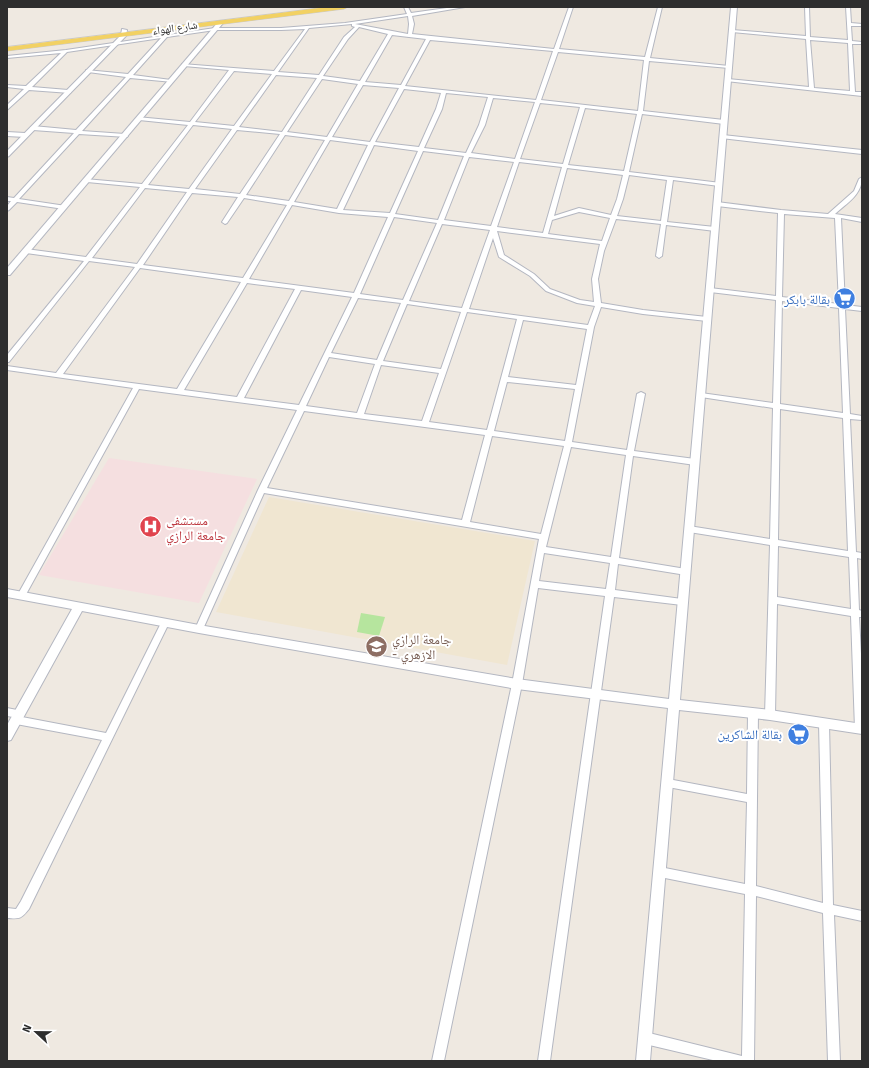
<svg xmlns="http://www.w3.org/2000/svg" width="869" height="1068" font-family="'Fira Sans','Noto Naskh Arabic',sans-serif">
<rect width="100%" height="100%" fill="#efe9e1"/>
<polygon fill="#f0e6d1" points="269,497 535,541 507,665 216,612"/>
<polygon fill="#f5dfe0" points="109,458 257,479 199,603 39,575"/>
<polygon fill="#b6e59e" points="361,613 385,617 379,636 357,632"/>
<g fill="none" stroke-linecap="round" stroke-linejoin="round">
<defs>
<g id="minor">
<path d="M404 7H408L411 13 454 7H465L412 16 414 24 412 34 554 49 569 7H573L559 49 645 57 658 7H662L650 58 729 66 731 67 729 68 649 61 643 111 724 120 727 122 724 124 642 114 629 172 721 183 722 184 719 186 673 180 667 222 715 227 718 229 715 231 666 225 662 256 659 258 656 256 661 224 616 219 604 251 598 279 601 303 643 310 707 317 710 319 707 321 643 314 601 307 594 327 572 442 627 450 637 394 641 392 645 394 634 451 695 459 699 462 695 465 633 456 619 558 686 569 689 570 690 572 689 574 686 575 618 564 615 590 682 599 685 600 686 602 685 604 682 605 614 597 550 1061H538L605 596 538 588 522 684 444 1061H432L512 684 539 539 264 493 203 629 202 631 199 632 196 631 195 629 258 490 297 410 139 389 24 598H18L17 596 133 388 7 370V366L56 373 135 267 89 261 9 362H7V355L84 261 26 253 23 251 26 249 86 257 140 187 87 182 84 180 85 179 142 184 188 125 139 120 137 119V117L190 122 229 70 184 66H182V64L274 71 305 29 281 30H215L167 37 133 75 171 80 173 81V82L130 78 82 131 125 134 128 136 127 137 79 134 19 199 66 206V208L64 209 17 202 9 210 7 211V206L11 201H7V197L14 198 74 133 33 130 30 128 33 126 76 130 126 77 88 72H86V70L128 74 161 38 67 52 32 87 68 90 71 92 70 93 29 90 7 110V105L24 89 7 87V85L26 86 61 53 7 58V56L66 50 215 28H281L345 23 407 14ZM408 16 409 24 408 34 355 24ZM352 24V26L355 27 344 37 319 75 278 72 309 28ZM359 27 388 34 360 81 323 76 348 39ZM392 35 426 39 401 85 365 82ZM430 40 553 51 536 100 405 86ZM558 52 644 60 638 111 541 100ZM234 71 272 74 234 126 195 122ZM276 75 317 78 282 132 239 127ZM322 79 358 84 327 137 287 132ZM363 85 399 88 370 142 332 137ZM404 89 441 93 436 109 419 147 375 142ZM446 93 488 97 479 125 466 153 424 148 442 109ZM493 98 535 102 515 159 471 153 485 125ZM540 103 580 107 563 164 520 159ZM585 108 637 114 624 171 568 165ZM193 125 232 129 189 189 148 185ZM237 130 280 134 240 194 195 189ZM285 135 325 140 289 201 246 195ZM330 140 368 145 337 209 294 202ZM374 145 418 151 390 213 343 210ZM423 151 464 156 438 220 395 214ZM469 157 514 162 491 226 444 220ZM519 162 562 167 543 233 497 227ZM567 168 623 175 617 199 611 215 579 208 554 216ZM629 175 667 180 661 221 617 216 623 199ZM145 188 187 192 137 264 92 258ZM192 193 238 197 222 222 225 224 227 223 244 198 287 205 243 278 143 265ZM292 205 339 213 388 217 354 293 249 279ZM579 212 610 218 602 241 548 234 552 220ZM394 217 437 223 403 300 360 294ZM442 224 490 230 462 308 409 301ZM497 231 600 244 592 279 594 302 580 300 550 289 534 274 504 255ZM493 238 499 257 530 276 546 291 577 303 595 306 588 325 469 309ZM140 268 241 282 177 389 63 374ZM247 283 295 289 237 397 184 390ZM301 290 352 297 299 405 244 398ZM358 298 401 303 377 360 331 353ZM407 304 461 312 441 369 383 361ZM467 312 517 319 487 430 429 422ZM523 320 587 329 576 385 508 377ZM329 357 375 364 357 413 306 406ZM381 365 439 373 422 421 364 414ZM507 382 575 389 565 441 494 431ZM304 411 485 435 462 520 267 488ZM492 436 564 446 541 534 470 522ZM571 447 626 455 611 557 546 547ZM544 553 610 563 606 589 539 581Z"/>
<path d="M805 7H809L810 37 848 40 846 7H850L851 23 862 24V26H851L852 41 862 42V44H852L855 92H862V96L726 81V79H728L809 87 806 39 732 32 730 31 732 30 806 36ZM810 40 848 43 850 91 814 88Z"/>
<polygon points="7,132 25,133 28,135 25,137 7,136"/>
<polygon points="723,135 862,150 862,154 721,138 720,137"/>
<path d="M862 177C862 195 847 203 835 214L862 218V222L841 218 845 305 862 307V311L845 309 850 414 862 416V420L850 419 856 552 862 553V559L857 558 859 610 862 611V617H859L862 672V732H857L855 729 851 616 777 604 775 715 773 718 770 719 767 718 765 715 770 545 689 532 685 529 689 526 770 539 773 408 701 397 697 395 701 393 773 403 776 300 710 292 707 290 710 288 776 296 778 213 717 206 714 204 717 202 781 210 828 214 854 191 859 179ZM784 214 835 218 839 304 782 297ZM782 301 839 308 843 413 780 404ZM780 409 843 418 848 551 778 540ZM778 546 849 557 851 609 777 597Z"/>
<path d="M165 620 168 621 169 623 29 909C21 919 20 919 7 918V908L16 909 21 901 102 740 16 724 13 723 11 720 13 717 7 716V708L22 711 24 714 22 717 106 733 162 621Z"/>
<polygon points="753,709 756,710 758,713 756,886 823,903 819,723 821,720 824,719 827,720 829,723 833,905 862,911 862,921 834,915 840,1061 828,1061 823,913 756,896 754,1061 717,1061 645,1044 641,1042 639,1038 641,1034 645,1032 742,1056 745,894 660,877 656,875 655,872 656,869 660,867 745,884 747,802 668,787 665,786 663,783 665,780 668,779 747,794 748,713 750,710"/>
</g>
<g id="tertiary">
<polygon points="731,7 737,7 680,700 770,710 862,724 862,734 770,720 679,710 650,1061 636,1061 668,708 517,689 199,633 82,611 11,740 7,741 7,725 72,609 7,597 7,589 199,625 517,679 669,699"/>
<polygon points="219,21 224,22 10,275 7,275 7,268"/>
<polygon points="122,29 127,30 126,36 9,156 7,157 7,151 121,35"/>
</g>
<polygon id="primary" points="327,7 348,7 344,9 7,51 7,47"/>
</defs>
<use href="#minor" stroke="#b4b7c1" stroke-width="2"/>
<use href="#tertiary" stroke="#b4b7c1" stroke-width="2"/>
<use href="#primary" stroke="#c9c9c9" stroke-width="1"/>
<use href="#minor" fill="#fff" fill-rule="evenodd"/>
<use href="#tertiary" fill="#fff" fill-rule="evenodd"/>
<use href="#primary" fill="#f2d163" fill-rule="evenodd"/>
</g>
<defs>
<symbol id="supermarket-disc" viewBox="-11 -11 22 22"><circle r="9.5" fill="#3f7fe0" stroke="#fff"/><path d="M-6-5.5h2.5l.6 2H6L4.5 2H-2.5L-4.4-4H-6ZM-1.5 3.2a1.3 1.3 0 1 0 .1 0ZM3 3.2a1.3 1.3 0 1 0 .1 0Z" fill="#fff"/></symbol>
<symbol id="hospital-disc" viewBox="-11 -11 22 22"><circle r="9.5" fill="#e0444e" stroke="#fff"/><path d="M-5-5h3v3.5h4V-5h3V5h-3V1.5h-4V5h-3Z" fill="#fff"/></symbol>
<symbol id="university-disc" viewBox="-11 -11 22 22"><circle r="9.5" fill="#8d6e63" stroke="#fff"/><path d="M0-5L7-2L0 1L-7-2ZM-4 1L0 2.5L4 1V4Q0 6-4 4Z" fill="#fff"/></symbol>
</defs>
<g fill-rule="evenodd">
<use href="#supermarket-disc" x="832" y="286" width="25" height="25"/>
<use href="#hospital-disc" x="138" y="514" width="25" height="25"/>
<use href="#university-disc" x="364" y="634" width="25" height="25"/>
<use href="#supermarket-disc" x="786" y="722" width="25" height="25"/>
</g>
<g text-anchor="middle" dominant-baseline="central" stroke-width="4" stroke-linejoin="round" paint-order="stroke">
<g font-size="11" fill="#2e2e2e" stroke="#fff">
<text transform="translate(175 28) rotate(-8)">شارع الهواء</text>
</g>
<g font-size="13" fill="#366cbe" stroke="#fff" text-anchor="end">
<text x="830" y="299">بقالة بابكر</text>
<text x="782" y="734">بقالة الشاكرين</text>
</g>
<g font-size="13" fill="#be3a42" stroke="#fff" text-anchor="start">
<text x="166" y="520">مستشفى<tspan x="166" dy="15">جامعة الرازي</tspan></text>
</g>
<g font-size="13" fill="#785e54" stroke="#fff" text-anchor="start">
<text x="392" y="639">جامعة الرازي<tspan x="392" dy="15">- الازهري</tspan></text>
</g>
</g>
<rect width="869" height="1068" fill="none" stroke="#2e2e2e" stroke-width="16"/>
<g transform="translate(36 1032) rotate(292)" stroke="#ffffff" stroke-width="3" paint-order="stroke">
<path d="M0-3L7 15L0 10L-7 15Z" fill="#2e2e2e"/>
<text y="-6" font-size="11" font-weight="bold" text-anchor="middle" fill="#2e2e2e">N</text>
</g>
</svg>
